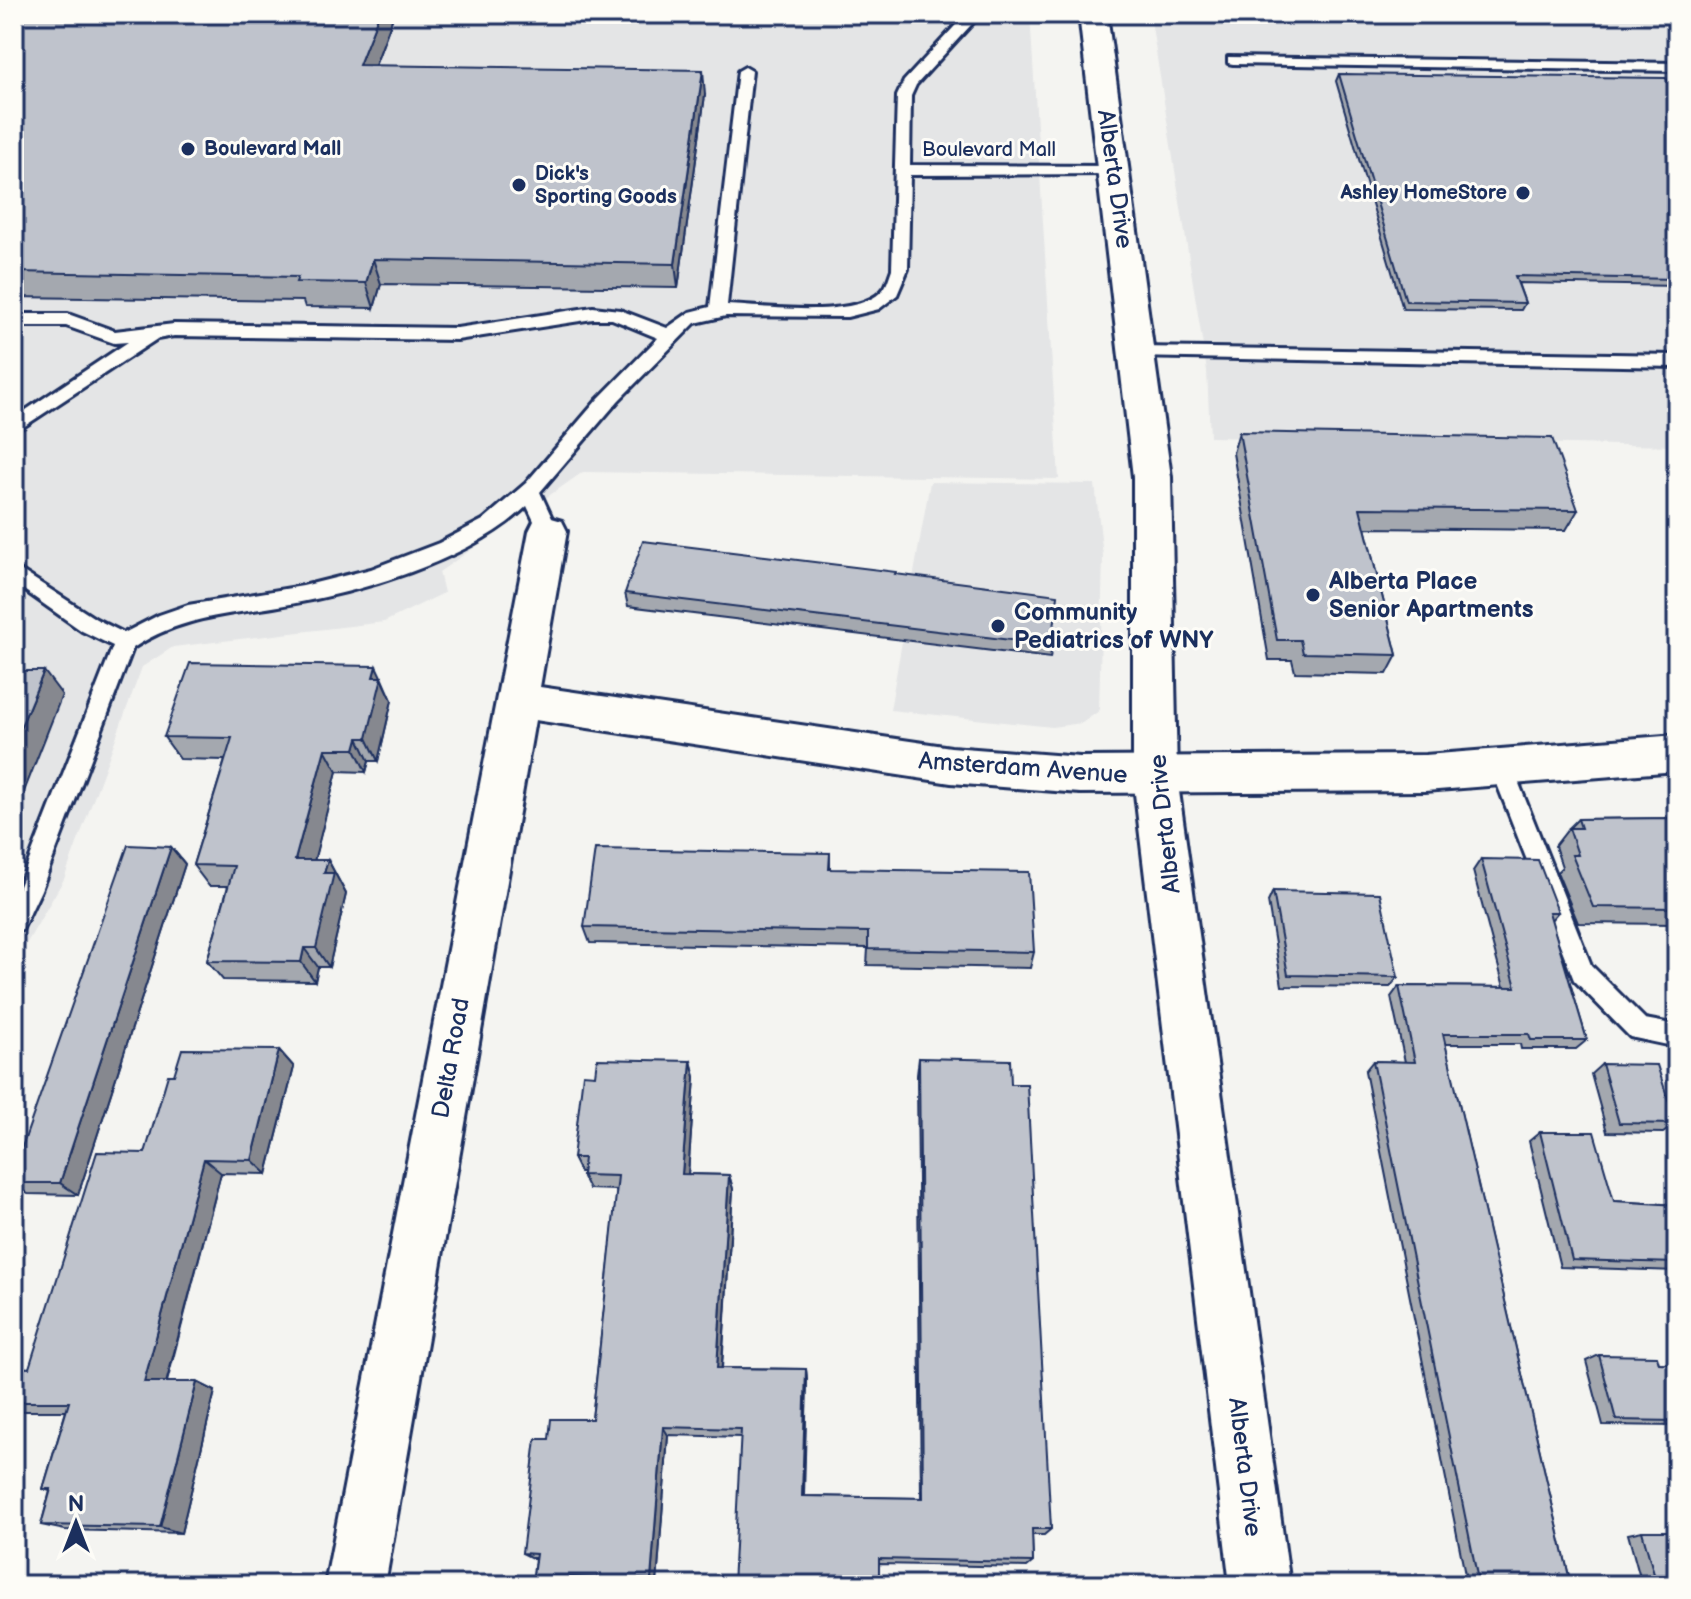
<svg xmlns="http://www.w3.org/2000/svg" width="1691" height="1599" font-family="'Balsamiq Sans',sans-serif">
<rect width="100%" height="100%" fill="#f4f4f1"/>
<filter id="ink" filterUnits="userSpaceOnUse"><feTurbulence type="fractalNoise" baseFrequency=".0125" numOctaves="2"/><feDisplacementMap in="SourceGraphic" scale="16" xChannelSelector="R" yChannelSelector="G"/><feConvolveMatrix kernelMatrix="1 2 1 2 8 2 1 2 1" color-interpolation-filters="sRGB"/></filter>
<g filter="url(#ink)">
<g fill="#e4e5e6">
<polygon points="14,14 1030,14 1059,479 583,472 439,572 444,593 384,622 173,647 142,667 64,879 14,965"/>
<polygon points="1150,14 1677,14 1677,446 1210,437 1207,371"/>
<polygon points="930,482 1095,484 1103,556 1099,711 1082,723 1052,727 890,710"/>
</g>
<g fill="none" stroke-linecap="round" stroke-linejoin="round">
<defs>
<g id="lane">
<path d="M966 14H981L916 85 911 96 910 165 1113 166 1121 171 1119 174 910 175 908 269 897 295 879 309 847 317 726 316 695 323 618 401 540 492 558 531 555 536H541L527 506C468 562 358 593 279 606 227 615 179 617 133 648L41 890 22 930 14 933V899L113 646 82 631 14 583V566L96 619 124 633 159 615 188 605 303 586 371 569 439 543 483 520 526 483 598 399 658 338 612 319H593L457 340 174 336 157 339 14 433V418L128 342 114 343 66 326H14V314H68L115 331 174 324 457 328 593 307 620 310 667 328 690 312 710 307 738 71 745 67 752 71 727 305C763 306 863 321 885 287 888 282 890 274 892 269L897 96 904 81Z"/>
<polygon points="1228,57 1677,63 1677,71 1233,64 1228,63"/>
<polygon points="1138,347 1677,355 1677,367 1132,357 1129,353"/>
<polygon points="1501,757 1509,760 1512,766 1591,965 1645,1019 1677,1025 1677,1047 1630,1037 1574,980 1490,766 1493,760"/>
</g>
<polygon id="street" points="548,517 562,521 567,531 540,687 951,747 1080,757 1425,755 1677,735 1677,771 1425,791 1080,793 951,783 535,720 385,1585 325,1585 529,531 534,521"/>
<polygon id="secondary" points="1079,14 1107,14 1171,477 1177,777 1290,1585 1230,1585 1133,777 1133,477"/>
</defs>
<use href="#lane" stroke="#1b2f5e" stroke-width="6"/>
<use href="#street" stroke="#1b2f5e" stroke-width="6"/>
<use href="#secondary" stroke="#1b2f5e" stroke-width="6"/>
<use href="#lane" fill="#fdfcf7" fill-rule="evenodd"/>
<use href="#street" fill="#fdfcf7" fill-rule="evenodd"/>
<use href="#secondary" fill="#fdfcf7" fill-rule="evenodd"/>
</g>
<g fill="#a4a8af" stroke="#1b2f5e" stroke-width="2">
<polygon points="14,14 394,14 375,66 705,95 678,288 381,284 374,308 305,307 303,301 14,297"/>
<polygon points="1339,74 1677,96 1677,286 1518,283 1525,303 1521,310 1403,309 1336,81"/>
<polygon points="1239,432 1578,510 1566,530 1365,528 1397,655 1387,674 1295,672 1292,660 1269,660 1233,453"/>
<polygon points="896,574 1052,645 1050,658 628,606 625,593"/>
<polygon points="382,677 392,700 378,761 369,761 366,772 337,771 314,860 328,860 346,894 329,967 318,967 315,981 223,980 207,961 228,886 209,886 193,865 225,760 180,759 164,737"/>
<polygon points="1677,818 1677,926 1676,924 1578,923 1557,872 1562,867 1555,846 1569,828 1578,819"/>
<polygon points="171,847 185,864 78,1195 28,1194 14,1185 14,1170"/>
<polygon points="830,853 830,869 1034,952 1030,968 867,965 868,948 590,943 584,927"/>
<polygon points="1481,859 1558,912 1551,920 1587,1040 1576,1049 1521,1049 1520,1044 1445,1044 1571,1585 1467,1585 1365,1071 1373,1061 1405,1062 1391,997 1399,986 1504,987 1473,871"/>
<polygon points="1273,891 1398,977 1390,987 1282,986 1268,902"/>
<polygon points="279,1050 294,1067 267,1174 221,1173 167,1382 197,1382 215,1391 181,1533 65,1530 41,1525 50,1491 43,1489 66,1411 14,1411 14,1367 29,1368 145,1153"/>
<polygon points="919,1058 1011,1084 1051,1529 1044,1535 1032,1535 1033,1562 1027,1567 879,1564 879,1585 741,1437 668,1435 657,1583 542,1580 533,1576 535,1558 532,1558 522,1553 549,1439 592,1419 617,1190 589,1189 582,1175 582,1172 580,1172 573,1158 691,1061 695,1077 688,1174 729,1175 733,1189 722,1368 806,1369 807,1379 804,1496 921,1498 917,1075"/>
<polygon points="1602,1064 1676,1124 1663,1133 1607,1132 1591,1074"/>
<polygon points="1540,1132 1614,1201 1677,1205 1677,1271 1560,1267 1529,1141"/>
<polygon points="1599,1355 1659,1363 1677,1364 1677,1426 1603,1425 1586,1361"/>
<polygon points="1642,1531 1677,1585 1642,1585 1628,1534"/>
</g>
<g fill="#86888f" stroke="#1b2f5e" stroke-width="2">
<polygon points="379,14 394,14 366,90 359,65"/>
<polygon points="703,70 705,95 678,288 675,264"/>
<polygon points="373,259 381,284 374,308 366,283"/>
<polygon points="376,666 392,700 378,761 367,738 373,677"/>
<polygon points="44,671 62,695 14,817 14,743"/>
<polygon points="358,738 369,761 366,772 355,749"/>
<polygon points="325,749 337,771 309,881 295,860"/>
<polygon points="171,847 185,864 78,1195 60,1183"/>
<polygon points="328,860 346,894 329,967 316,948 324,873"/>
<polygon points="304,948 318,967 315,981 301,962"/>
<polygon points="279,1050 294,1067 267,1174 252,1160"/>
<polygon points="691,1061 695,1077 687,1188 682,1174"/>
<polygon points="204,1159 221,1173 164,1391 144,1382"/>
<polygon points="729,1175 733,1189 721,1378 717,1368"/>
<polygon points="806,1369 807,1379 803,1502 802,1496"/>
<polygon points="197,1382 215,1391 181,1533 160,1527"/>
<polygon points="663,1427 668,1435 657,1583 651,1579"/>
</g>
<g fill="#bfc3cc" stroke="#1b2f5e" stroke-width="2">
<polygon points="14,14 379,14 359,65 703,70 675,264 373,259 366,283 296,282 298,277 14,272"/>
<polygon points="1339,74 1666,78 1676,96 1677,96 1677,279 1515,276 1525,303 1406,301"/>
<polygon points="1239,432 1552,438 1578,510 1360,508 1397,655 1303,653 1300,640 1277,640"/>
<polygon points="643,541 896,572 895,574 1058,595 1052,645 625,593"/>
<polygon points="190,663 376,666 373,677 382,677 367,738 358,738 355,749 325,749 295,860 328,860 324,873 334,873 316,948 304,948 301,962 207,961 234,866 193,865 232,738 164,737"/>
<polygon points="14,671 44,671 14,743"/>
<polygon points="1677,818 1677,908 1593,907 1572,855 1578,855 1569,828 1581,828 1578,819"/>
<polygon points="128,845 171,847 60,1183 14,1183 14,1170"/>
<polygon points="595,849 830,853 829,869 1029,872 1034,952 868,949 868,932 584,927"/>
<polygon points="1481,859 1538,860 1558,912 1549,912 1587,1040 1531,1040 1529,1034 1443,1034 1571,1585 1479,1585 1373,1061 1415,1062 1399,986 1516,987"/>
<polygon points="1273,891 1380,893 1398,977 1288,975"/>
<polygon points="182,1049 279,1050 252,1160 204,1159 144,1382 197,1382 160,1527 41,1525 51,1489 43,1489 69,1402 14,1402 14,1367 29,1368 97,1152 145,1153 168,1075 174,1075"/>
<polygon points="919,1058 1010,1060 1011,1084 1027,1084 1051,1529 1032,1529 1033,1562 879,1559 879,1585 733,1585 741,1429 663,1427 651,1579 533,1576 536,1554 522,1553 536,1439 549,1439 551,1419 592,1419 618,1176 582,1175 584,1158 573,1158 583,1074 595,1075 597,1059 691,1061 682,1174 729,1175 717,1368 806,1369 802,1496 923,1498"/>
<polygon points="1602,1064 1657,1065 1676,1124 1619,1123"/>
<polygon points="1540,1132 1594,1132 1614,1201 1677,1205 1677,1263 1572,1260"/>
<polygon points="1599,1355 1657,1356 1659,1363 1677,1364 1677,1421 1616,1420"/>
<polygon points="1642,1531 1677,1531 1677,1585 1657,1585"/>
</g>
</g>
<g fill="#1b2f5e" stroke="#fdfcf7" stroke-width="3">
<circle cx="188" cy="149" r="8"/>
<circle cx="519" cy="185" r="8"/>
<circle cx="1523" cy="193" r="8"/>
<circle cx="1313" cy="595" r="8"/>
<circle cx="998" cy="626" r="8"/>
</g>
<g text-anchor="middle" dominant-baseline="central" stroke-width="6" stroke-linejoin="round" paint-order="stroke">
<g font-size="20" font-weight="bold" fill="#1b2f5e" stroke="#fdfcf7" text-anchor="start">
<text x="204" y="149">Boulevard Mall</text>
<text x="535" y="174">Dick's<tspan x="535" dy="23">Sporting Goods</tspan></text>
<text x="1507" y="193" text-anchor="end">Ashley HomeStore</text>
</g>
<g font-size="20" fill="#1b2f5e" stroke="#fdfcf7">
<text x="989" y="150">Boulevard Mall</text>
</g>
<g font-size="24" fill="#1b2f5e" stroke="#fdfcf7">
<text transform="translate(1115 179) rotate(82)">Alberta Drive</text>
<text transform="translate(1023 768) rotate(4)">Amsterdam Avenue</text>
<text transform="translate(1165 824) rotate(-96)">Alberta Drive</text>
<text transform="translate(451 1058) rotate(-80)">Delta Road</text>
<text transform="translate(1245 1467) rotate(83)">Alberta Drive</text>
</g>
<g font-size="24" font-weight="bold" fill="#1b2f5e" stroke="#fdfcf7" text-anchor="start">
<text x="1329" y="581">Alberta Place<tspan x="1329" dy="28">Senior Apartments</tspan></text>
<text x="1014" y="612">Community<tspan x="1014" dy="28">Pediatrics of WNY</tspan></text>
</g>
</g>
<rect width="1691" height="1599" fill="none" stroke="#fdfcf7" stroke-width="48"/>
<rect x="24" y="24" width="1643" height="1551" fill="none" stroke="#1b2f5e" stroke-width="3" filter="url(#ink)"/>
<g transform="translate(76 1523)" stroke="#fdfcf7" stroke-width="6" paint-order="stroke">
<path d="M0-6L14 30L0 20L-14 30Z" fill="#1b2f5e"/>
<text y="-12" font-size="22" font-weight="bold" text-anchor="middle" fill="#1b2f5e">N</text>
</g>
</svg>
